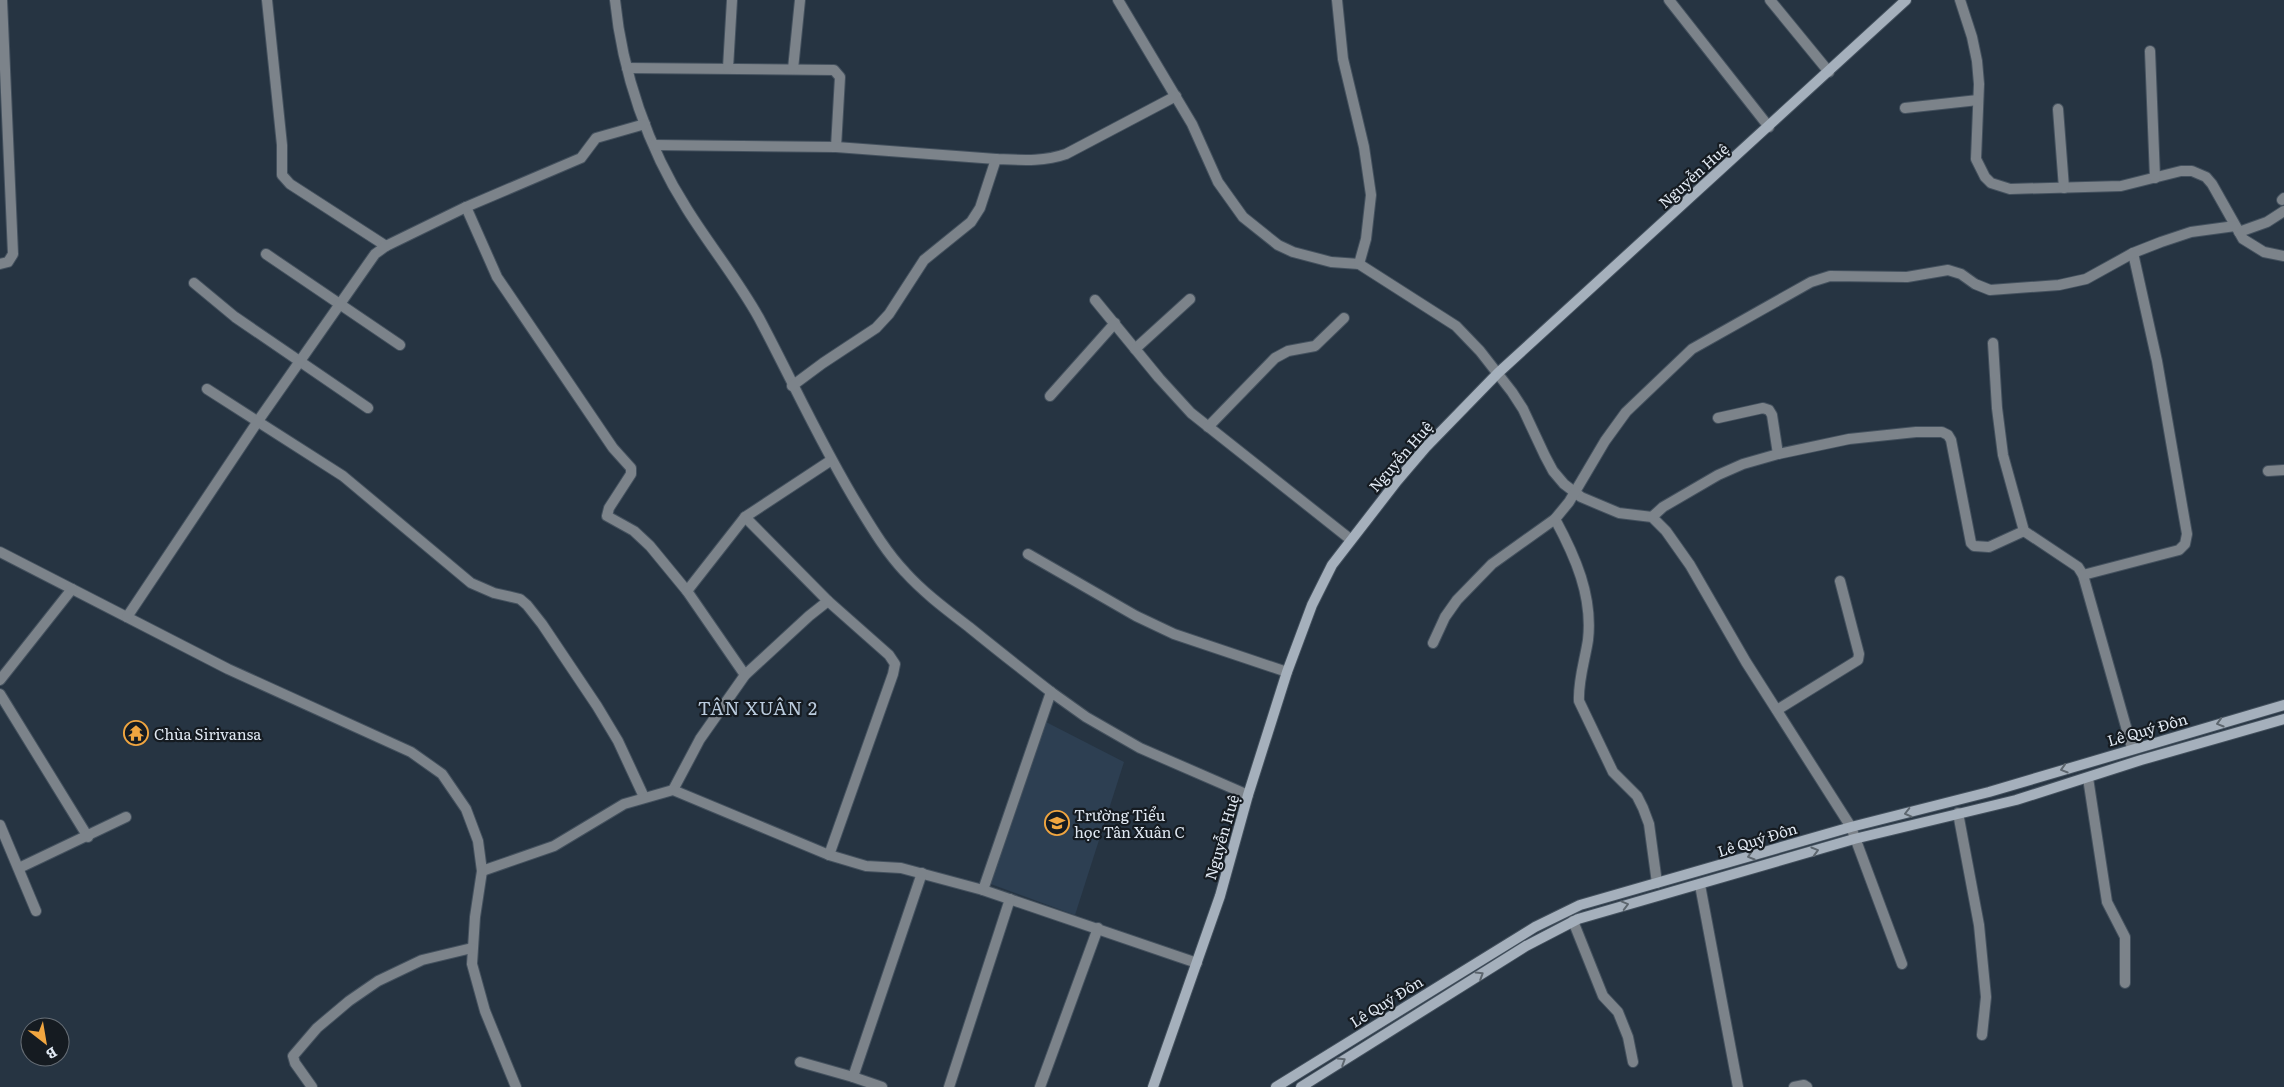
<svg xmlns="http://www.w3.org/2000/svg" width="2284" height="1087" font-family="Literata,serif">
<rect width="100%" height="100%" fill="#263442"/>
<polygon fill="#2d3f52" points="1046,722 1124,762 1075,915 988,883"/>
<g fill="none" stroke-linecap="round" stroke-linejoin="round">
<defs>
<g id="street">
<polyline points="267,0 282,145 282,175 290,184 386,246"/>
<path d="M615 0C622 72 648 148 687 209 710 246 738 280 759 318 793 382 821 445 859 507 873 530 887 553 905 572 924 593 947 610 969 627 996 649 1024 671 1051 692"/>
<polyline points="1118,0 1192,124 1218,182 1243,217 1278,245 1293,252 1331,262 1359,264 1456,326 1480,351 1512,392 1523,409 1545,456 1553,471 1564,484 1581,497 1619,513 1652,517 1666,531 1690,565 1746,662 1851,827 1902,964"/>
<polyline points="1337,0 1343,59 1364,147 1371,195 1366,239 1359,264"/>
<polyline points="1669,0 1769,127"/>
<polyline points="1770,0 1829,72"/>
<polyline points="1960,0 1972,37 1977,61 1979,84 1976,159 1985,177 1991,183 2010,189 2121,186 2181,171 2192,171 2206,177 2212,184 2243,239 2264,252 2284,256"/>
<polyline points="2150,51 2155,178"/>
<polyline points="627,68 834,70 840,77 836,147"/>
<polyline points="728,68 732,0"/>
<polyline points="793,69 800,0"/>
<polyline points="1905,108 1978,100"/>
<polyline points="2058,109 2064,188"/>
<polyline points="654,145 836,147 996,159"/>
<polyline points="2282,200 2284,198"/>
<polyline points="466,207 497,277 613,448 631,468 631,474 609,508 607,516 634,531 650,546 687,591 745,675"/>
<polyline points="2239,232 2267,222 2284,211"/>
<polyline points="266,254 400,345"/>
<polyline points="0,264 8,262 13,254 2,0"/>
<polyline points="194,283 235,317 368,408"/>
<polyline points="1095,300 1159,378 1191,413 1350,539"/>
<polyline points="1993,343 1997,408 2003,455 2024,531 2078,567 2083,575 2132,748"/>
<polyline points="1135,349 1190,299"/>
<path d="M792 386 823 363 876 328 889 314 924 260 971 222 980 208 996 159C1021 160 1043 162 1066 154L1176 96"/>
<polyline points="207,389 343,476 471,583 494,593 520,599 527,605 542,624 597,706 618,741 644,797"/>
<polyline points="1050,396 1115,323"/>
<polyline points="1718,418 1763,408 1769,410 1772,415 1778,454"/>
<polyline points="1208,427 1275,358 1288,351 1315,346 1344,318"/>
<polyline points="2268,471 2284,470"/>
<polyline points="745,517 828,601 889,655 895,664 893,674 829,855"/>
<polyline points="1652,517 1663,507 1718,475 1743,464 1778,454 1849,439 1916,432 1942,432 1948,435 1951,440 1971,543 1974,546 1989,547 2024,531"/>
<path d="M1555 519C1575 556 1593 596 1588 640 1585 660 1578 680 1579 701L1613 772 1637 796 1643 808 1649 824 1657 883"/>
<polyline points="0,552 228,669 411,752 442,774 466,809 478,841 482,871 475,917 472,964 485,1011 516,1087"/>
<polyline points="1028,554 1136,616 1174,634 1287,672"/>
<polyline points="2083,575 2179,550 2185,544 2187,534 2157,361 2133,253"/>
<polyline points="687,591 745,517 830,461"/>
<polyline points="127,617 258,421 375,254 386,246 466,207 581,158 596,138 645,124"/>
<polyline points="1433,643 1445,617 1457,600 1492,564 1555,519 1569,502 1605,441 1626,412 1692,349 1811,282 1830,276 1907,277 1948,270 1961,274 1975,284 1990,290 2059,285 2086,279 2133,253 2161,242 2191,232 2235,226"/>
<polyline points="0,680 72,589"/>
<polyline points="0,694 88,837"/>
<polyline points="1777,710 1858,660 1859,654 1840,581"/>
<polyline points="2088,778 2107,902 2125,937 2125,983"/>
<polyline points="673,790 700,739 745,675 809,616 828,601"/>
<polyline points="1958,813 1979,925 1986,997 1982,1035"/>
<polyline points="0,825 36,911"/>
<polyline points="19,868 126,817"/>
<polyline points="482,871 554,846 624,804 673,790 829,855 866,866 901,868 983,890 1197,963"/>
<polyline points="1700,885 1738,1087"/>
<polyline points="983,890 1051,692 1086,717 1140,748 1248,795"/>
<polyline points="1573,921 1603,996 1618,1012 1628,1037 1633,1062"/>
<polyline points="800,1062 853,1077"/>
<polyline points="312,1087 295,1063 293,1056 317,1028 349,1001 378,981 422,960 472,948"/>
<polyline points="882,1087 853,1077 922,873"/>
<polyline points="949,1087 1010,899"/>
<polyline points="1040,1087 1098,928"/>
<polyline points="1794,1087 1804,1085 1807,1087"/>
</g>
<g id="secondary">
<polyline points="1153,1087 1220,896 1248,795 1287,672 1312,605 1332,565 1397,481 1426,447 1498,373 1906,0"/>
<polyline points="1276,1087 1535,927 1580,905 1851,827 1989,792 2284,705"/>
<polyline points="1301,1087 1526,946 1578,919 1854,839 2016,800 2141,760 2284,719"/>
</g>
</defs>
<use href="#street" stroke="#44515e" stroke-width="12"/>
<use href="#secondary" stroke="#44515e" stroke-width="12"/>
<use href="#street" stroke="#7c838a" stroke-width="10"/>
<use href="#secondary" stroke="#a5b0bc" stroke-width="10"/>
</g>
<defs><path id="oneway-chevron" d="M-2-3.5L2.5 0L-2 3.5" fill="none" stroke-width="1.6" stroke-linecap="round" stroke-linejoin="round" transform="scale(1.25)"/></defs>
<g stroke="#5d666e">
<use href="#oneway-chevron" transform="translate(2220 723) rotate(164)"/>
<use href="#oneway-chevron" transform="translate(2064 769) rotate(163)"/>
<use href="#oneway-chevron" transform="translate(1908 813) rotate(166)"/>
<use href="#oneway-chevron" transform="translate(1815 851) rotate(-16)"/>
<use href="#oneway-chevron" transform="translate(1751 856) rotate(163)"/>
<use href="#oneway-chevron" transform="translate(1625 905) rotate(-15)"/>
<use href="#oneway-chevron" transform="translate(1480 975) rotate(-32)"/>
<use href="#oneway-chevron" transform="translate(1342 1061) rotate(-32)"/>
</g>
<defs>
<symbol id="temple-ring" viewBox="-11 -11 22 22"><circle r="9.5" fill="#151b21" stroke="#f1a640" stroke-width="1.5"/><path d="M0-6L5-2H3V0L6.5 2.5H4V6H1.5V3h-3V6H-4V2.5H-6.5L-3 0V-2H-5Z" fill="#f1a640"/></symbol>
<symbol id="school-ring" viewBox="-11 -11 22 22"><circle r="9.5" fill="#151b21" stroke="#f1a640" stroke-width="1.5"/><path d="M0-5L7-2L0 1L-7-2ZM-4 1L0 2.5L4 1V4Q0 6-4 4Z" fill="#f1a640"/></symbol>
</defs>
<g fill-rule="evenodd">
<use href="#temple-ring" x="122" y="719" width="28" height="28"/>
<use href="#school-ring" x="1043" y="809" width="28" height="28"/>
</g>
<g text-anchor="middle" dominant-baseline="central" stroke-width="4.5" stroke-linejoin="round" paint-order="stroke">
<g font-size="15" fill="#e0e8f2" stroke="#151b21">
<text transform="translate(1693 175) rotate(-42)">Nguyễn Huệ</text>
<text transform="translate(1400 456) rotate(-49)">Nguyễn Huệ</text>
<text transform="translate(2147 729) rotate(-16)">Lê Quý Đôn</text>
<text transform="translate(1221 837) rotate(-74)">Nguyễn Huệ</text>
<text transform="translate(1757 839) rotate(-17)">Lê Quý Đôn</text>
<text transform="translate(1386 1001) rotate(-32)">Lê Quý Đôn</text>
</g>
<g font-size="15" fill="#e0e8f2" stroke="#151b21" text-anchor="start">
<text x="154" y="733">Chùa Sirivansa</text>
<text x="1074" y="814">Trường Tiểu<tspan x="1074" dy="17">học Tân Xuân C</tspan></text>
</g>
<g font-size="18" letter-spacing="1" fill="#bacbdd" stroke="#151b21">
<text x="758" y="707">TÂN XUÂN 2</text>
</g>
</g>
<g transform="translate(45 1042) rotate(149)"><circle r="24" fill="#151b21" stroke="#666d75"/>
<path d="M0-4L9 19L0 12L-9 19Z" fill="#f1a640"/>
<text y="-8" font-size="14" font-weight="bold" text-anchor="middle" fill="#e0e8f2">B</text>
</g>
</svg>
